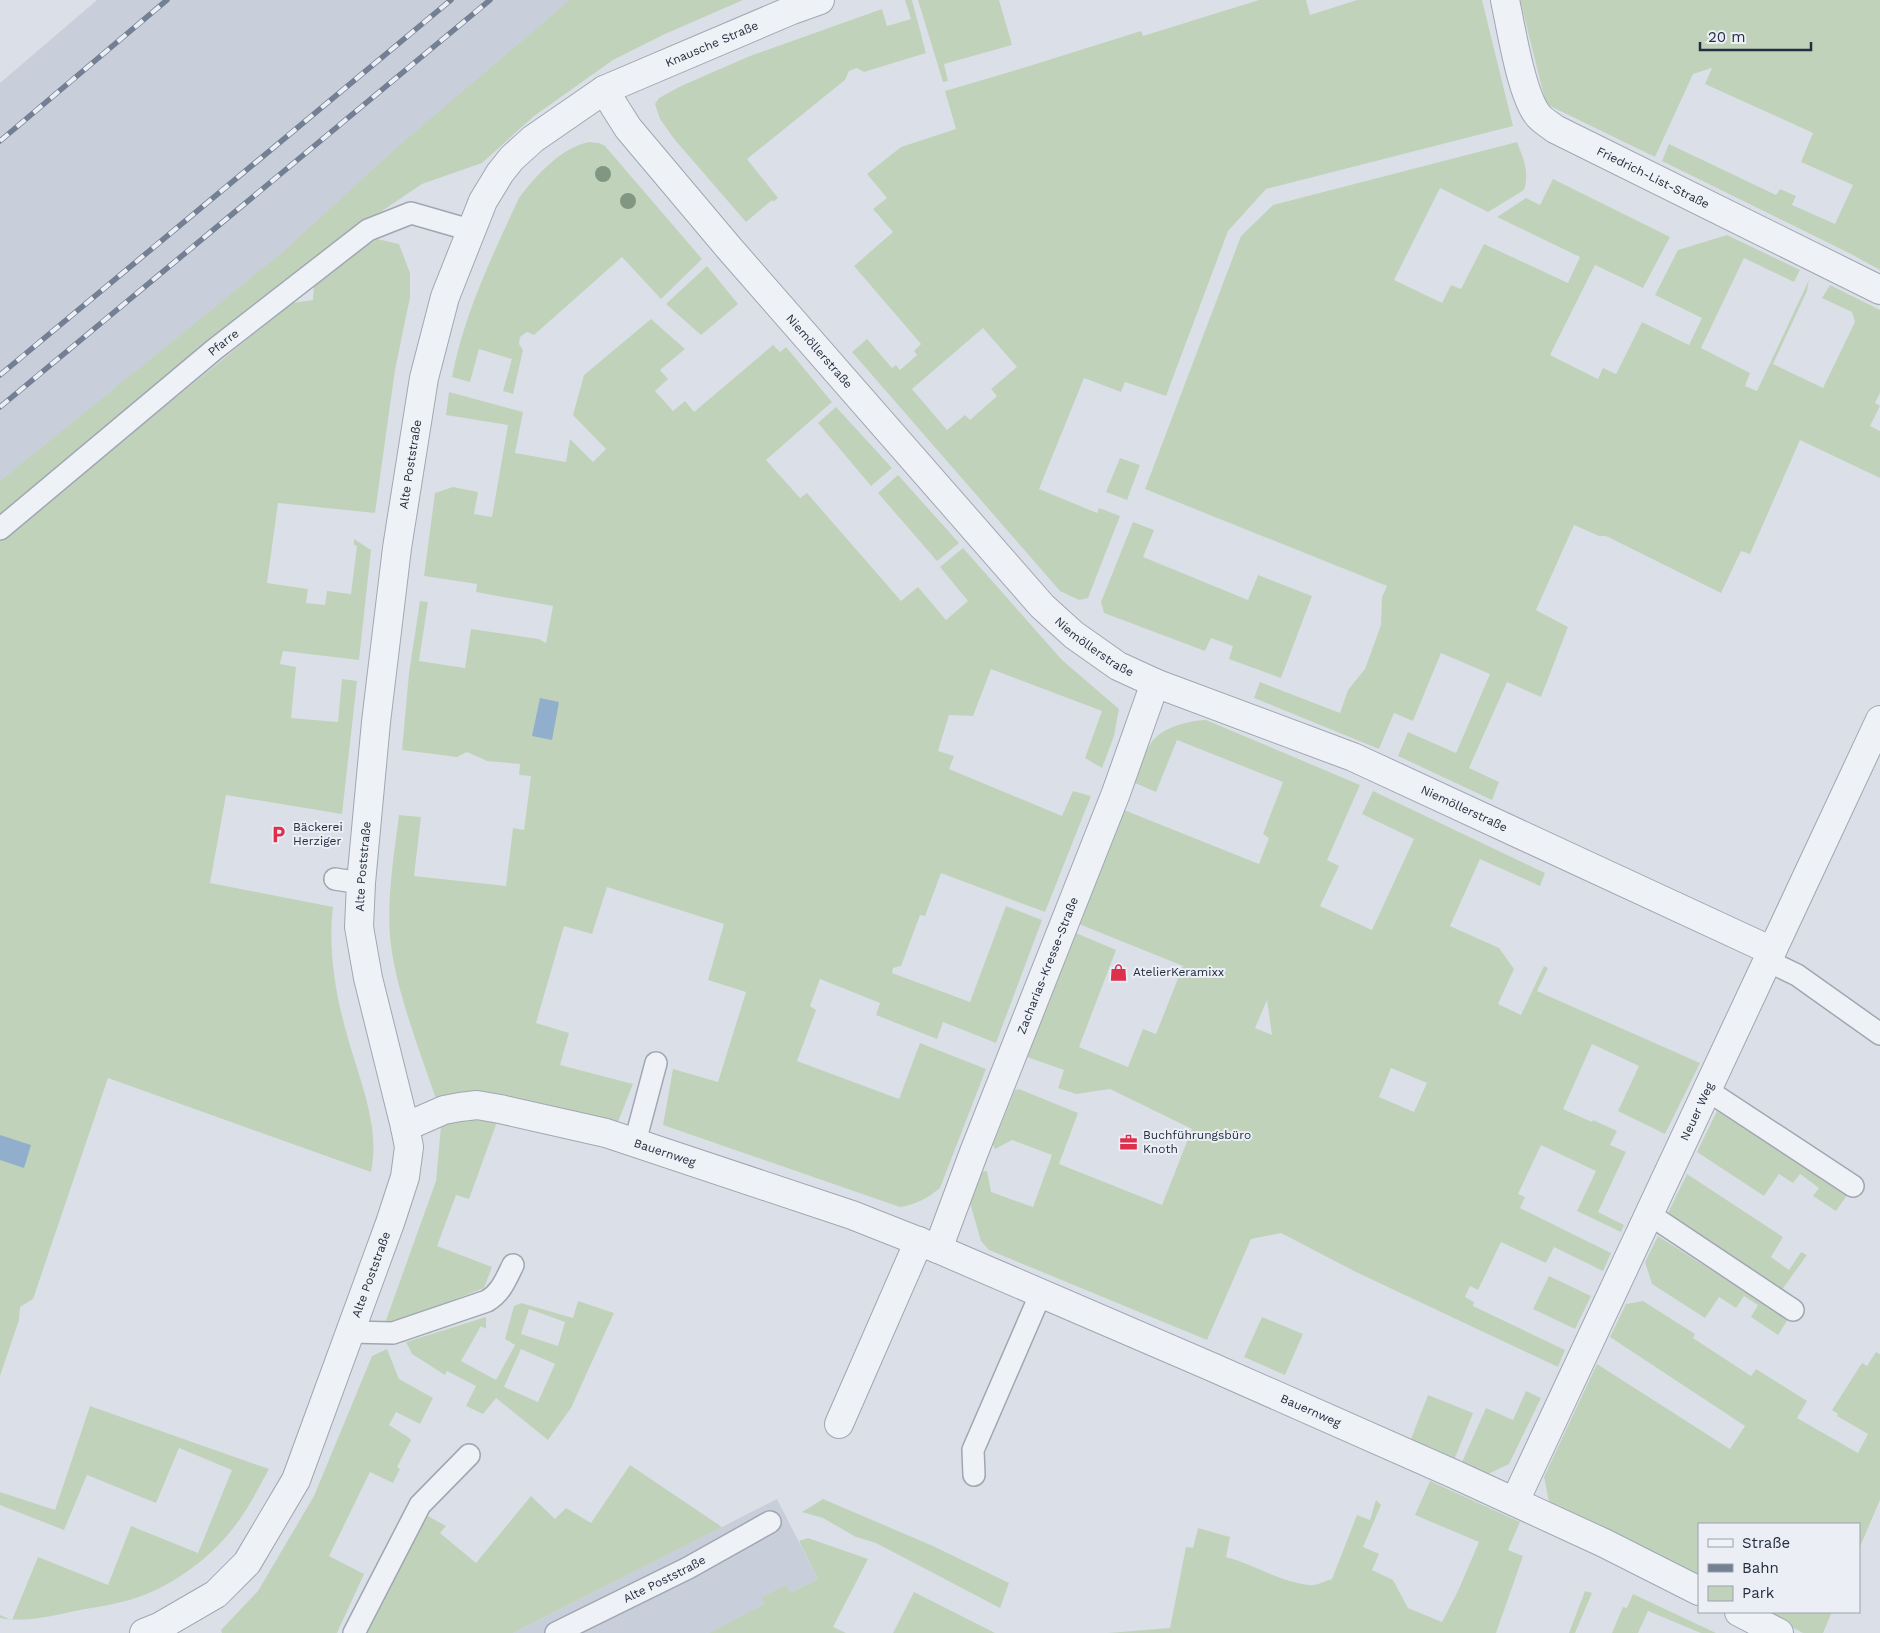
<svg xmlns="http://www.w3.org/2000/svg" width="1880" height="1633" font-family="'Work Sans',sans-serif">
<rect width="100%" height="100%" fill="#dbe0e8"/>
<g fill="#c9cfda">
<polygon points="97,0 612,0 0,485 0,83"/>
<polygon points="777,1499 818,1579 711,1633 513,1633"/>
</g>
<g fill="#c1d2bb" fill-rule="evenodd">
<polygon points="570,0 743,0 665,34 613,60 534,116 482,163 422,184 345,236 0,518 0,481 284,251 396,148"/>
<polygon points="905,0 912,0 926,53 864,72 857,68 849,71 845,80 747,159 778,198 773,202 772,200 746,222 675,140 660,119 655,104 659,98 681,86 750,56 882,9 887,26 911,19"/>
<polygon points="918,0 999,0 1012,45 944,64 948,81 943,82"/>
<path d="M1259 0H1306L1310 15 1357 0H1482L1513 126 1266 189 1228 231 1166 396 1125 382 1121 392 1084 378 1039 489 1097 513 1099 508 1120 516 1088 598 1079 600 1060 591 852 352 867 339 892 368 896 365 900 370 917 355 914 351 921 344 854 266 893 232 873 209 887 198 867 174 901 147 956 129 945 91 1023 68 1141 31 1143 36ZM983 328 1017 367 991 389 997 396 970 420 965 415 947 430 912 389Z"/>
<polygon points="1520,0 1880,0 1880,270 1851,254 1662,161 1669,144 1776,195 1780,189 1796,196 1792,205 1835,224 1853,185 1801,162 1813,133 1705,84 1712,68 1693,74 1655,157 1546,104"/>
<path d="M589 142 599 143 605 146 702 259 661 299 622 257 534 335 527 332 520 337 519 344 523 350 513 394 503 391 512 359 479 349 470 382 452 377C464 314 492 256 519 198 535 176 562 147 589 142Z"/>
<path d="M1517 142C1523 158 1530 172 1524 190L1488 212 1440 188 1394 280 1442 303 1451 285 1461 289 1484 244 1568 283 1580 257 1497 217 1526 198 1540 205 1553 179 1670 237 1643 288 1595 265 1550 355 1598 379 1603 368 1616 374 1642 322 1689 345 1702 318 1655 295 1678 250 1727 235 1800 270 1794 282 1744 258 1701 348 1750 373 1745 386 1757 391 1809 280 1807 291 1773 364 1823 388 1855 322 1852 312 1822 298 1830 285 1880 310V393L1875 403 1880 406 1870 426 1880 431V478L1800 440 1750 554 1741 551 1721 593 1606 536H1599L1574 525 1536 610 1568 627 1541 697 1507 682 1469 768 1499 782 1492 800 1398 756 1408 732 1456 753 1490 674 1441 653 1413 721 1394 713 1379 749 1254 698 1260 682 1340 713 1348 690 1365 669 1381 625 1382 597 1387 586 1145 489 1241 236 1273 205Z"/>
<path d="M377 239 399 244 410 273V297L395 370 375 513 278 503 267 583 308 589 306 603 325 605 327 591 351 594 357 546 354 545V539L371 550 359 660 283 651 280 664 296 667 291 718 338 722 342 679 357 681 342 814 226 795 210 883 333 907C328 948 335 992 346 1031 358 1077 381 1125 371 1172L108 1078 33 1299 20 1307 19 1320 0 1376V541L292 303 313 300 314 285 355 253Z"/>
<polygon points="707,266 738,304 701,335 666,304"/>
<path d="M651 319 685 349 660 370 668 379 655 391 673 411 685 401 694 412 773 345 780 352 786 347 832 402 766 460 800 498 807 493 901 601 918 587 946 620 968 601 940 567 963 548 1062 660 1119 709 1114 736 1102 768 1085 758 1102 711 991 669 973 716 949 715 938 751 954 756 949 769 1062 816 1073 791 1091 796 1045 912 941 873 925 916 920 915 901 966 893 968 892 973 970 1002 1006 906 1042 920 996 1043 943 1022 937 1039 876 1015 880 1003 820 979 810 1006 816 1010 797 1061 899 1099 920 1043 986 1069 940 1188C928 1198 915 1205 900 1207L663 1125 673 1069 718 1082 746 992 708 980 724 924 607 887 592 934 564 926 536 1023 569 1033 560 1065 633 1084 618 1122 437 1102C420 1051 395 989 390 937 387 896 394 855 399 815L421 817 414 876 506 886 513 828 524 830 531 776 519 775 520 764 487 761 467 752 457 757 402 750 409 673 420 601 428 602 419 661 465 668 471 629 539 639 546 643 553 606 476 592 477 584 424 576 435 493 453 487 478 492 474 514 492 517 508 425 446 415 449 392 523 412 515 453 566 462 570 439 593 462 606 449 573 415 584 375Z"/>
<polygon points="836,407 892,468 871,486 818,423"/>
<polygon points="1120,458 1140,465 1127,500 1106,492"/>
<polygon points="898,475 959,543 937,561 878,493"/>
<polygon points="1133,522 1154,530 1143,557 1248,600 1258,575 1312,596 1281,678 1229,659 1233,646 1211,638 1205,651 1104,613 1101,602"/>
<path d="M1206 720 1360 785 1327 860 1339 866 1320 906 1372 930 1414 839 1362 814 1373 791 1545 873 1540 886 1480 859 1450 926 1499 948 1514 969 1498 1004 1521 1015 1544 966 1548 968 1537 991 1700 1063 1665 1134 1618 1111 1639 1066 1592 1044 1563 1109 1592 1122 1593 1120 1617 1131 1610 1145 1626 1152 1598 1212 1624 1225 1621 1232 1577 1211 1596 1171 1541 1145 1518 1194 1525 1197 1520 1208 1611 1253 1603 1271 1554 1247 1546 1263 1501 1242 1478 1290 1470 1286 1465 1297 1474 1302 1473 1306 1565 1350 1558 1367 1356 1272 1281 1233 1251 1239 1207 1340 989 1250 981 1241 970 1203 982 1172 987 1171 991 1192 1033 1207 1052 1155 1012 1140 995 1149 993 1145 1015 1090 1019 1089 1078 1113 1059 1164 1162 1205 1192 1129 1110 1089 1076 1094 1058 1088 1064 1070 1027 1057 1076 933 1116 950 1079 1047 1128 1067 1143 1029 1156 1034 1183 966 1079 924 1124 810 1259 864 1269 838 1263 834 1283 782 1177 740 1156 792 1135 783C1140 771 1143 754 1151 743 1162 727 1188 721 1206 720ZM1267 1000 1272 1035 1255 1028ZM1391 1068 1427 1083 1414 1112 1379 1097Z"/>
<polygon points="1717,1111 1848,1194 1836,1211 1813,1196 1819,1188 1800,1174 1793,1183 1779,1174 1764,1196 1697,1152"/>
<polygon points="456,1118 487,1118 497,1122 469,1199 456,1195 437,1246 492,1267 484,1288 417,1314 385,1323 436,1181 441,1126"/>
<polygon points="1687,1174 1783,1237 1771,1257 1789,1270 1801,1252 1807,1255 1781,1291 1667,1215"/>
<polygon points="1658,1236 1788,1319 1778,1335 1751,1317 1758,1305 1744,1296 1736,1308 1719,1297 1705,1318 1652,1284 1645,1262"/>
<polygon points="1549,1276 1591,1296 1575,1329 1533,1309"/>
<path d="M578 1301 614 1313 571 1408 548 1440 496 1398 483 1414 466 1406 476 1386 447 1371 445 1375 412 1354 406 1342 486 1317V1329L481 1326 461 1361 496 1380 515 1345 505 1339 514 1306 521 1303 573 1318ZM529 1309 565 1322 558 1346 521 1334ZM521 1349 555 1364 538 1402 504 1387Z"/>
<polygon points="1643,1301 1695,1334 1693,1338 1751,1376 1756,1369 1807,1401 1797,1418 1858,1453 1868,1434 1837,1416 1838,1414 1832,1410 1862,1363 1867,1366 1876,1352 1880,1354 1880,1500 1859,1549 1859,1524 1699,1524 1699,1576 1549,1502 1544,1477 1597,1364 1730,1449 1745,1426 1610,1337 1626,1304"/>
<polygon points="1262,1317 1303,1334 1285,1375 1244,1357"/>
<polygon points="387,1349 399,1379 433,1398 420,1424 396,1412 389,1425 408,1437 411,1440 397,1467 400,1469 393,1483 370,1472 329,1556 364,1574 337,1633 222,1633 221,1630 258,1591 314,1496 372,1356"/>
<polygon points="1526,1391 1541,1398 1509,1464 1488,1474 1462,1462 1486,1408 1513,1420"/>
<polygon points="1428,1395 1473,1413 1455,1458 1411,1439"/>
<path d="M90 1406 269 1469C260 1485 252 1501 242 1516 218 1552 180 1582 139 1597 119 1604 96 1607 75 1611 52 1616 23 1623 0 1618V1615L12 1620 38 1557 108 1585 131 1526 198 1553 232 1470 179 1448 156 1503 87 1475 64 1530 0 1505V1492L55 1510Z"/>
<polygon points="630,1465 722,1527 513,1633 367,1633 424,1514 446,1526 440,1533 476,1563 531,1496 555,1519 566,1508 591,1523"/>
<path d="M1430 1481 1520 1522 1508 1550 1523 1556 1496 1633H1108L1170 1628 1186 1547 1193 1548 1198 1528 1230 1537 1226 1557C1254 1564 1279 1582 1309 1585 1316 1586 1325 1581 1332 1579L1357 1515 1370 1520 1376 1500 1381 1505 1363 1547 1379 1554 1372 1570 1393 1580 1408 1608 1442 1622 1458 1591 1479 1542 1415 1515Z"/>
<polygon points="823,1499 933,1546 1009,1583 1000,1608 876,1543 856,1537 823,1518 802,1512"/>
<polygon points="808,1538 868,1559 833,1627 846,1633 709,1633 765,1604 761,1598 786,1585 790,1593 818,1579 799,1541"/>
<polygon points="1585,1591 1592,1593 1575,1633 1569,1633"/>
<polygon points="914,1592 995,1633 893,1633"/>
<polygon points="1633,1594 1716,1633 1701,1633 1648,1611 1638,1633 1612,1633 1623,1607 1627,1608"/>
<polygon points="1764,1612 1832,1612 1823,1633 1803,1633"/>
</g>
<g fill="#91afcc">
<polygon points="540,698 559,702 552,740 532,736"/>
<polygon points="0,1135 31,1145 24,1168 0,1160"/>
</g>
<g fill="none" stroke-linecap="round" stroke-linejoin="round">
<defs>
<g id="service">
<path id="s1" d="M0 529 215 349 368 230 411 213 470 230"/>
<polyline points="335,879 361,883"/>
<polyline points="1768,961 1797,975 1880,1034"/>
<polyline points="1707,1090 1853,1186"/>
<polyline points="635,1142 656,1063"/>
<polyline points="1649,1214 1793,1310"/>
<path d="M350 1332 393 1333 487 1301C501 1293 506 1279 513 1265"/>
<polyline points="974,1475 973,1450 1041,1293"/>
<polyline points="354,1633 420,1505 469,1455"/>
<path id="s2" d="M556 1633 688 1568 770 1522"/>
</g>
<g id="minor">
<path id="s3" d="M1505 0C1511 28 1521 92 1537 114 1541 120 1549 124 1555 129L1880 290"/>
<path id="s4" d="M604 90 628 128 729 248 1042 606 1074 635 1118 666 1155 683 1353 757 1772 951"/>
<path id="s5" d="M405 1127 444 1110 460 1107 477 1105 500 1109 606 1133 852 1215 938 1249 1212 1367 1454 1474 1604 1543 1699 1591"/>
<path id="s6" d="M938 1249 974 1152 1116 793 1155 683"/>
<polyline points="839,1424 919,1241"/>
<path id="s7" d="M1515 1501 1880 720"/>
<polyline points="1739,1612 1779,1633"/>
<path id="s8" d="M144 1633 159 1627 216 1594 247 1563 296 1480 390 1223 405 1177 409 1147 405 1127 368 978 359 927 361 883 376 722 397 548 424 378 445 297 483 201 500 173 512 158 533 139 604 90 792 10 820 0"/>
</g>
</defs>
<use href="#service" stroke="#a0a7b2" stroke-width="24"/>
<use href="#minor" stroke="#a0a7b2" stroke-width="30"/>
<use href="#service" stroke="#eef1f5" stroke-width="21"/>
<use href="#minor" stroke="#eef1f5" stroke-width="28"/>
<defs>
<g id="rail">
<polyline points="0,141 167,0"/>
<polyline points="0,375 451,0"/>
<polyline points="0,407 490,0"/>
</g>
</defs>
<use href="#rail" stroke="#737f93" stroke-width="5.5"/>
<use href="#rail" stroke="#ebeff5" stroke-width="4" stroke-dasharray="11" stroke-linecap="butt"/>
</g>
<g fill="#819782">
<circle cx="603" cy="174" r="8"/>
<circle cx="628" cy="201" r="8"/>
</g>
<defs>
<symbol id="parking-bare" viewBox="-9 -9 18 18"><path d="M-3.5-5.5H1a3.5 3.5 0 0 1 0 7H-1V5.5H-3.5ZM-1-3.4V-.6H.8a1.4 1.4 0 0 0 0-2.8Z" fill="#dd304c" stroke="#ebeff5" stroke-width="2.5" paint-order="stroke"/></symbol>
<symbol id="shop-bare" viewBox="-9 -9 18 18"><path d="M-5-2.5h2.3a2.7 3.5 0 0 1 5.4 0H5L5.5 6h-11ZM-1.5-2.5h3a1.5 2.3 0 0 0-3 0Z" fill="#dd304c" stroke="#ebeff5" stroke-width="2.5" paint-order="stroke"/></symbol>
<symbol id="office-bare" viewBox="-9 -9 18 18"><path d="M-6-3h4V-5.5h4V-3h4V5H-6ZM-1-4.5V-3h2v-1.5ZM-6 0V1H6V0Z" fill="#dd304c" stroke="#ebeff5" stroke-width="2.5" paint-order="stroke"/></symbol>
</defs>
<g fill-rule="evenodd">
<use href="#parking-bare" x="266" y="822" width="25" height="25"/>
<use href="#shop-bare" x="1106" y="960" width="25" height="25"/>
<use href="#office-bare" x="1116" y="1130" width="25" height="25"/>
</g>
<g text-anchor="middle" dominant-baseline="central" stroke-width="4" stroke-linejoin="round" paint-order="stroke">
<g font-size="12" fill="#242e3f" stroke="#ebeff5">
<text stroke="none"><textPath href="#s8" startOffset="1824">Knausche Straße</textPath></text>
<text stroke="none"><textPath href="#s3" startOffset="252">Friedrich-List-Straße</textPath></text>
<text stroke="none"><textPath href="#s1" startOffset="291">Pfarre</textPath></text>
<text stroke="none"><textPath href="#s4" startOffset="339">Niemöllerstraße</textPath></text>
<text stroke="none"><textPath href="#s8" startOffset="1266">Alte Poststraße</textPath></text>
<text stroke="none"><textPath href="#s4" startOffset="744">Niemöllerstraße</textPath></text>
<text stroke="none"><textPath href="#s4" startOffset="1149">Niemöllerstraße</textPath></text>
<text stroke="none"><textPath href="#s8" startOffset="861">Alte Poststraße</textPath></text>
<text stroke="none"><textPath href="#s6" startOffset="304">Zacharias-Kresse-Straße</textPath></text>
<text stroke="none"><textPath href="#s7" startOffset="430">Neuer Weg</textPath></text>
<text stroke="none"><textPath href="#s5" startOffset="270">Bauernweg</textPath></text>
<text stroke="none"><textPath href="#s8" startOffset="441">Alte Poststraße</textPath></text>
<text stroke="none"><textPath href="#s5" startOffset="966">Bauernweg</textPath></text>
<text stroke="none"><textPath href="#s2" startOffset="121">Alte Poststraße</textPath></text>
</g>
<g font-size="12" fill="#242e3f" stroke="#ebeff5" text-anchor="start">
<text x="293" y="827">Bäckerei<tspan x="293" dy="14">Herziger</tspan></text>
<text x="1133" y="972">AtelierKeramixx</text>
<text x="1143" y="1135">Buchführungsbüro<tspan x="1143" dy="14">Knoth</tspan></text>
</g>
</g>
<rect x="1698" y="1523" width="162" height="90" fill="#ebeff5" stroke="#9ba2ac"/>
<rect x="1708" y="1539" width="25" height="8" fill="#eef1f5" stroke="#9ba2ac"/>
<text x="1742" y="1548" font-size="15" fill="#242e3f">Straße</text>
<rect x="1708" y="1564" width="25" height="8" fill="#737f93" stroke="#9ba2ac"/>
<text x="1742" y="1573" font-size="15" fill="#242e3f">Bahn</text>
<rect x="1708" y="1586" width="25" height="15" fill="#c1d2bb" stroke="#9ba2ac"/>
<text x="1742" y="1598" font-size="15" fill="#242e3f">Park</text>
<path d="M1700 42v8h111v-8" fill="none" stroke="#242e3f" stroke-width="2.5"/>
<text x="1708" y="42" font-size="15" fill="#242e3f" stroke="#ebeff5" stroke-width="4" paint-order="stroke">20 m</text>
</svg>
